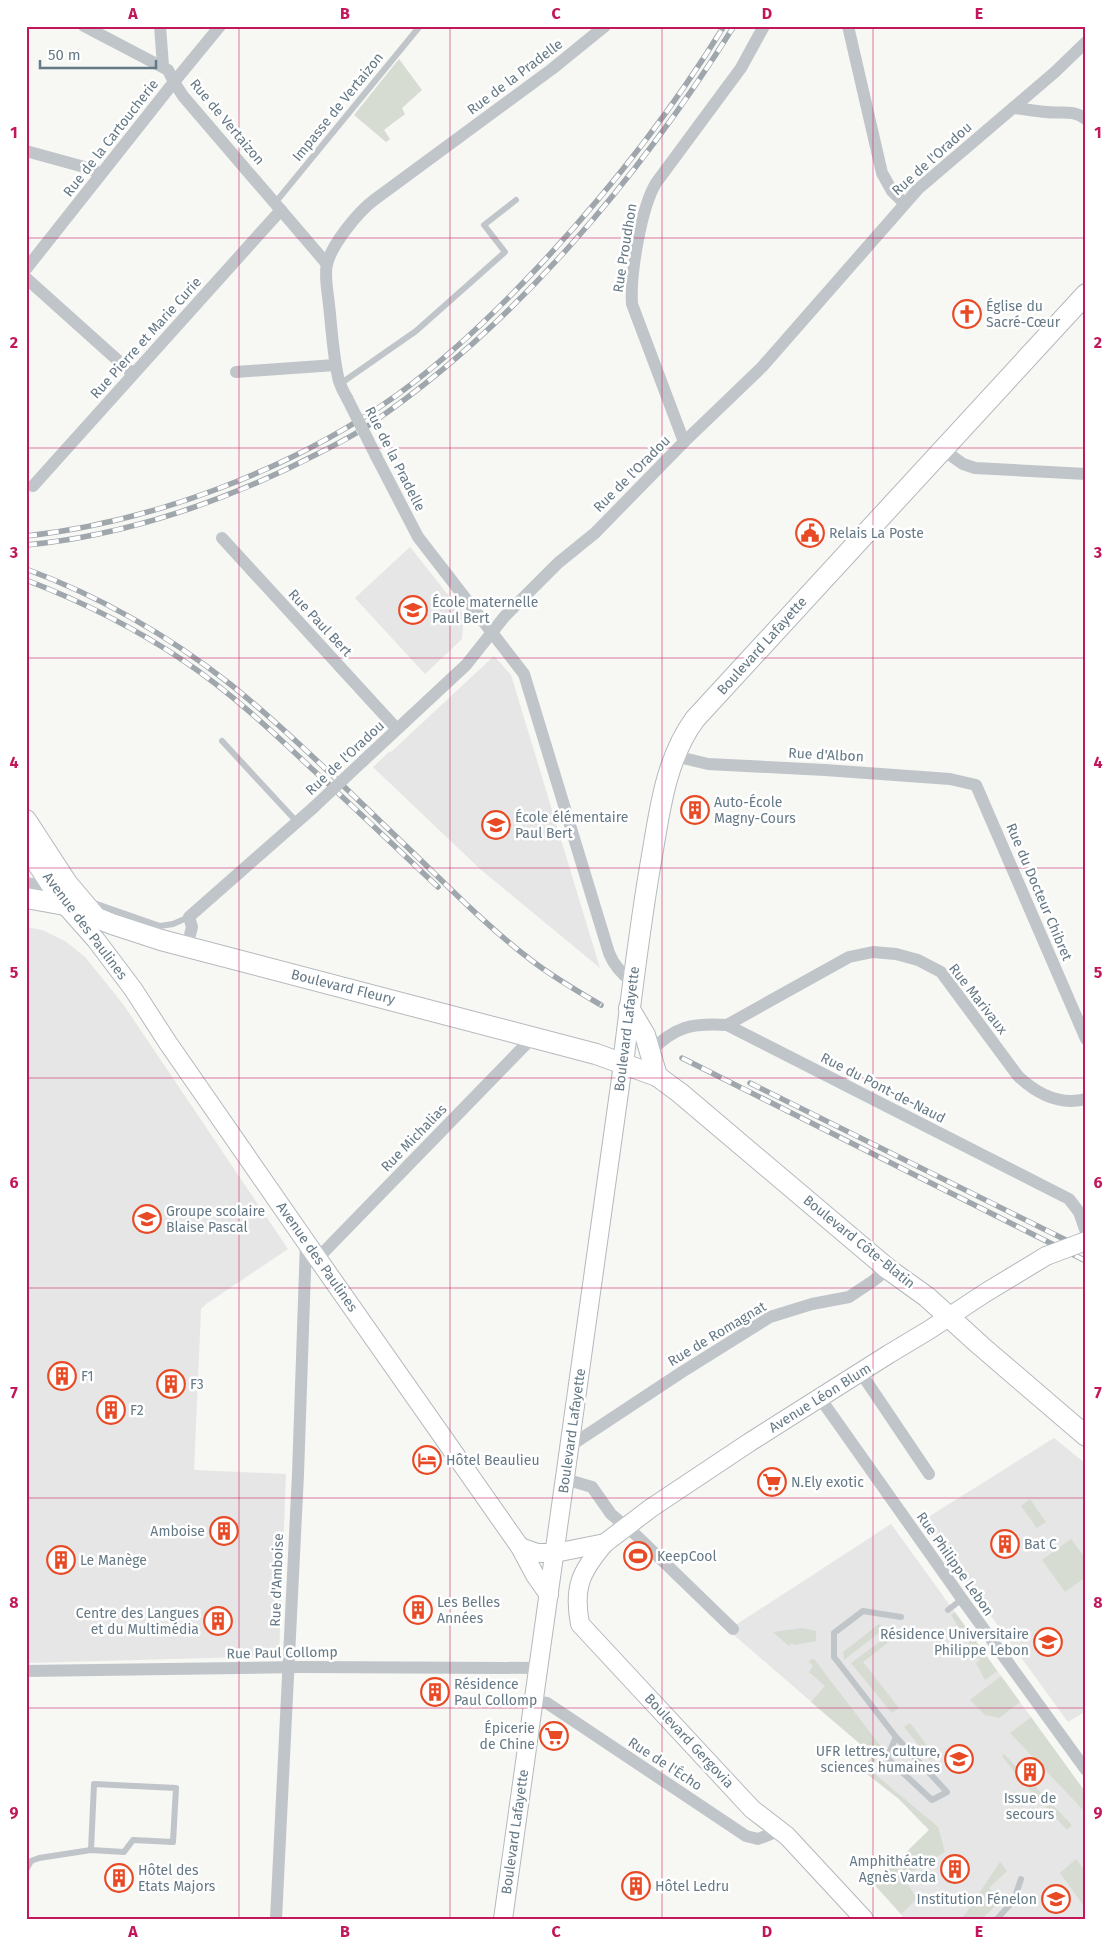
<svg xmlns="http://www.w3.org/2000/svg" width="1112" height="1945" font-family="'Fira Sans',sans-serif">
<rect width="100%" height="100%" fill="#f7f7f4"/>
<g fill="#e5e6e5">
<polygon points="410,547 464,615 462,639 425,674 355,598"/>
<polygon points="494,656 511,675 600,968 480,869 373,767 389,752 391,752"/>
<polygon points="26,927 42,930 65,941 85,957 123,1004 288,1249 206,1304 201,1309 194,1470 286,1474 279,1656 26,1663"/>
<polygon points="1054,1438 1086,1464 1086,1711 1068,1722 922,1521"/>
<polygon points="891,1524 1086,1793 1086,1919 905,1919 874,1884 929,1830 899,1799 862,1770 873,1755 728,1630"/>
</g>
<g fill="#d7dcd3">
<polygon points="399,59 422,90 402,108 405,114 384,130 390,139 386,142 354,115"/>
<polygon points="1030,1499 1046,1522 1037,1528 1021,1506"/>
<polygon points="1071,1539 1086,1559 1086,1577 1065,1592 1042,1560"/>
<polygon points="955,1612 997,1671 985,1680 976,1663 980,1660 951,1615"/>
<polygon points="879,1624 884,1629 844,1660 843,1652"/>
<polygon points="802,1628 816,1631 816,1641 795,1645 792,1643 789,1646 773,1632"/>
<polygon points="886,1637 890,1641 863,1662 899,1708 892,1713 851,1663"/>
<polygon points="811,1659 814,1659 882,1748 870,1770 938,1827 945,1852 903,1877 917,1899 901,1914 874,1884 929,1830 899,1799 862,1770 873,1755 811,1702 825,1686 809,1672 813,1666 809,1662"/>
<polygon points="1001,1676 1020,1702 999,1718 985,1715 970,1700"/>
<polygon points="1031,1717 1086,1793 1086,1813 1010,1733"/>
<polygon points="910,1723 935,1756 930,1760 904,1727"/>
<polygon points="1004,1754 1072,1825 1067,1830 1021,1781 1002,1756"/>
<polygon points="1076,1859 1086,1872 1086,1909 1060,1873"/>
<polygon points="1000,1862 1007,1871 989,1888 1000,1901 982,1919 962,1919"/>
</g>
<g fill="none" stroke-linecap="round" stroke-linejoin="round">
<defs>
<g id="secondary">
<polyline points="65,905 96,940 133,989 168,1043 306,1242 520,1547 535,1575 549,1595"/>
<path d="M605 1543C581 1571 573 1587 580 1624L752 1809 787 1836 864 1919"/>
<polyline points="520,1547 537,1553 555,1553 605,1543 651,1508 750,1442 889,1354 929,1330 985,1293 1046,1256"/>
<polyline points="503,1919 623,1064"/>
</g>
<g id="primary">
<polyline points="26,820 67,883 94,915"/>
<polyline points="26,846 52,886"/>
<polyline points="26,898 65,905 112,924 161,940 596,1054 657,1076 680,1093 888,1269 927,1297 981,1346 1086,1436"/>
<polyline points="629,1008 645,1035 657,1076"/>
<path d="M623 1064C631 998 639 932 650 867 659 817 664 761 695 719L1086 294"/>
</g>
</defs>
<use href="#secondary" stroke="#b2b9bd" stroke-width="20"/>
<use href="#primary" stroke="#b3b9bd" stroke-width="22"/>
<g stroke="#c0c5c9" stroke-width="6">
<polyline points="275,203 420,26"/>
<polyline points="340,384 416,331 505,252 484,225 516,200"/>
<polyline points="222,741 297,822"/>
<polyline points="91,902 160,926 173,924 189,917"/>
<polyline points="948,1610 962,1599"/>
<polyline points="896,1737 887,1758 932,1800 947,1792 896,1737 834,1657 834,1633 863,1611 901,1617"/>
<polyline points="26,1870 31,1861 39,1858 91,1850 124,1852 133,1840 173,1842 176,1788 94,1784 91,1850"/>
<polyline points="997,1919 1014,1900 1021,1879"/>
</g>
<g stroke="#c0c5c9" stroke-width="12">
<polyline points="84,26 168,70 174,82 183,96 327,264"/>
<polyline points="160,26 163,66"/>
<polyline points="848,26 882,173 892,191 904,203"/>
<path d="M1013 108C1024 109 1035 111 1046 112 1062 114 1072 109 1086 119"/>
<polyline points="26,151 88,168 101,174"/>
<polyline points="26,269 174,82 220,26"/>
<polyline points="26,278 133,374"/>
<polyline points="236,372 335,365"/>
<path d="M347 398C344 393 341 387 339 381 333 357 332 331 329 305 328 293 324 276 327 264 332 244 358 212 374 200L552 69 605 26"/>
<path d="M684 442 632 304C630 274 641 208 656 183L741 68 764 26"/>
<polyline points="942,449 963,464 975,468 1086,474"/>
<path d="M376 456 418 537 524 674 609 953C614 966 622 974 632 982"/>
<polyline points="33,486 281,210"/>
<polyline points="222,538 397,729"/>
<polyline points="675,756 708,764 825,770 950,779 976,785 1086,1039"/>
<polyline points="363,761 466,665 505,616 558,563 595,533 684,442 762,367 918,189 1055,72 1086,42"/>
<polyline points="26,883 56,889"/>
<polyline points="187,947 192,927 189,917 313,808"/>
<path d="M727 1025 849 957 873 952 896 954 918 960 941 972 1018 1076C1037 1094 1059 1106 1086 1099"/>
<path d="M650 1052C675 1026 692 1023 727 1025L1069 1199 1079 1212 1086 1232"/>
<polyline points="317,1259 532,1038"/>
<polyline points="861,1373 929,1474"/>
<polyline points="820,1398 962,1599 1086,1770"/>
<polyline points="570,1446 682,1372 770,1317 812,1304 849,1297 873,1281 888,1269"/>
<polyline points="565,1479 592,1487 611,1514 637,1536 733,1629"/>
<polyline points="26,1671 301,1667 538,1668"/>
<polyline points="534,1701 547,1703 746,1836 758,1839 781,1830"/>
<polyline points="276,1919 298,1474 306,1242"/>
</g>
<use href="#secondary" stroke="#fff" stroke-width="18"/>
<use href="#primary" stroke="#fff" stroke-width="20"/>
<defs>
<g id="rail">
<path d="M26 536C153 522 293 469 397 395 449 357 496 312 540 265 609 191 671 112 724 26"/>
<path d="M26 545C125 536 229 500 317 454 335 445 353 436 369 425 516 325 640 176 734 26"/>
<path d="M26 569C99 596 169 636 230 684 292 734 348 791 405 845 446 884 486 926 531 960 553 977 577 991 601 1005"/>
<path d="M26 580C81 601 135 628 184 661 230 692 271 730 311 768 354 807 395 847 438 887"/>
<polyline points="682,1058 1086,1261"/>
<polyline points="750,1083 1086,1250"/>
</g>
</defs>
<use href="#rail" stroke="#9fa7ad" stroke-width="5.5"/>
<use href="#rail" stroke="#fff" stroke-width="4" stroke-dasharray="11" stroke-linecap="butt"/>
<defs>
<polyline id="secondary-bridge" points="1046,1256 1086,1241"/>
</defs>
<use href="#secondary-bridge" stroke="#b2b9bd" stroke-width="20" stroke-linecap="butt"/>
<g stroke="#c0c5c9" stroke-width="12">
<polyline points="347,398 376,456"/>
<polyline points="313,808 363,761"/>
</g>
<use href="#secondary-bridge" stroke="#fff" stroke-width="18"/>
</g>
<path fill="none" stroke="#c2185b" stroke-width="1" stroke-opacity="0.55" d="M239 26V1919M450 26V1919M662 26V1919M873 26V1919M26 238H1086M26 448H1086M26 658H1086M26 868H1086M26 1078H1086M26 1288H1086M26 1498H1086M26 1708H1086"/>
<defs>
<symbol id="church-ring" viewBox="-11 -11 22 22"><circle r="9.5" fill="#fff" stroke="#e74a25" stroke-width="1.5"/><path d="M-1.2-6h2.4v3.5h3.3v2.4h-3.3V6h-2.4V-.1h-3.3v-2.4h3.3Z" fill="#e74a25"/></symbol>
<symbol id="civic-ring" viewBox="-11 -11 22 22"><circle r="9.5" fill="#fff" stroke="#e74a25" stroke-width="1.5"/><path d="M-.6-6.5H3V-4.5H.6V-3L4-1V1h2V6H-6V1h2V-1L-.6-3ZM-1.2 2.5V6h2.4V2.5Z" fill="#e74a25"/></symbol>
<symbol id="school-ring" viewBox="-11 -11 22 22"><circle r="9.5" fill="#fff" stroke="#e74a25" stroke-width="1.5"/><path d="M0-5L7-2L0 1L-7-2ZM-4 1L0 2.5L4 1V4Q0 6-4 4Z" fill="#e74a25"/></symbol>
<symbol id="building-ring" viewBox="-11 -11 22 22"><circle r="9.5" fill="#fff" stroke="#e74a25" stroke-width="1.5"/><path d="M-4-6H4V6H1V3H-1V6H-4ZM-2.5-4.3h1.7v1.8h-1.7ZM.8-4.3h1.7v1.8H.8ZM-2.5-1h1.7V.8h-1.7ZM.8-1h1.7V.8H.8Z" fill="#e74a25"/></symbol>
<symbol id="hotel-ring" viewBox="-11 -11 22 22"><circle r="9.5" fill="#fff" stroke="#e74a25" stroke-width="1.5"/><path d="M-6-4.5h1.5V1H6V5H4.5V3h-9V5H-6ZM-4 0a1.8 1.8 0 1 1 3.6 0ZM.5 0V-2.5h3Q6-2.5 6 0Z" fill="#e74a25"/></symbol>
<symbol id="supermarket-ring" viewBox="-11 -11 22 22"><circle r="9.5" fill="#fff" stroke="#e74a25" stroke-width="1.5"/><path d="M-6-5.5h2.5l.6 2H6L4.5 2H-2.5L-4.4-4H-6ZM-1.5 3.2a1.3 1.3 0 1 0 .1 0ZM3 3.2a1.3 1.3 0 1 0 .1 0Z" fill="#e74a25"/></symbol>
<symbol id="stadium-ring" viewBox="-11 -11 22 22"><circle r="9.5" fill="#fff" stroke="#e74a25" stroke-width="1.5"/><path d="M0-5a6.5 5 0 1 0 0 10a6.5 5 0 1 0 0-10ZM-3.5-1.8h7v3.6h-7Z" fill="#e74a25"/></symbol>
<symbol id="university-ring" viewBox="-11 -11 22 22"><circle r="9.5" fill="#fff" stroke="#e74a25" stroke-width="1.5"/><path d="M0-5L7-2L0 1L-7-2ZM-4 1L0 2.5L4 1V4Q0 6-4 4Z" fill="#e74a25"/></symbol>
</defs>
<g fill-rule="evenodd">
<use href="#church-ring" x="951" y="298" width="32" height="32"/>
<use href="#civic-ring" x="794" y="517" width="32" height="32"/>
<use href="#school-ring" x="397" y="594" width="32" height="32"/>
<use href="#building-ring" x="679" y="794" width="32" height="32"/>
<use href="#school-ring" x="480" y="809" width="32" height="32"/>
<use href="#school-ring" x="131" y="1203" width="32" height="32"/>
<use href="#building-ring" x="46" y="1360" width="32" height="32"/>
<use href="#building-ring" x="155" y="1368" width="32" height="32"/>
<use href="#building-ring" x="95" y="1394" width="32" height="32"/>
<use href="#hotel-ring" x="411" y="1444" width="32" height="32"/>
<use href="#supermarket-ring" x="756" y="1466" width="32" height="32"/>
<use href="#building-ring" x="208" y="1515" width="32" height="32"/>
<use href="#building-ring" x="989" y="1528" width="32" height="32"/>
<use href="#stadium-ring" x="622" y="1540" width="32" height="32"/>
<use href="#building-ring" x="45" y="1544" width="32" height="32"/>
<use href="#building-ring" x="402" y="1594" width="32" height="32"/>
<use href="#building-ring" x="202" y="1605" width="32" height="32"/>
<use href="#university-ring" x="1032" y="1626" width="32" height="32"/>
<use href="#building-ring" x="419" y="1676" width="32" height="32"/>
<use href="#supermarket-ring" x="538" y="1720" width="32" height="32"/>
<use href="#university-ring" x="943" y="1743" width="32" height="32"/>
<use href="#building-ring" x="1014" y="1756" width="32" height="32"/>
<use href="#building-ring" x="939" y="1853" width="32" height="32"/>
<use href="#building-ring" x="103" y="1862" width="32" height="32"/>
<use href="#building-ring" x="620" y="1870" width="32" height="32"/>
<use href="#school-ring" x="1040" y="1883" width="32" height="32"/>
</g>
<g text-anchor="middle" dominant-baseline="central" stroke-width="5" stroke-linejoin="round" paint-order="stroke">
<g font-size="14" fill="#657986" stroke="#fff">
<text transform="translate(515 77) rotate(-37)">Rue de la Pradelle</text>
<text transform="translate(338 107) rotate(-51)">Impasse de Vertaizon</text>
<text transform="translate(227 122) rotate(50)">Rue de Vertaizon</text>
<text transform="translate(111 138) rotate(-52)">Rue de la Cartoucherie</text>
<text transform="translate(932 159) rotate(-42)">Rue de l'Oradou</text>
<text transform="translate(625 248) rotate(-81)">Rue Proudhon</text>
<text transform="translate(146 338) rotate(-48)">Rue Pierre et Marie Curie</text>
<text transform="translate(395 459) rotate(63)">Rue de la Pradelle</text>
<text transform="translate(632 474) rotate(-45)">Rue de l'Oradou</text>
<text transform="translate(320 623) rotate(47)">Rue Paul Bert</text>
<text transform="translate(762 646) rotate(-48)">Boulevard Lafayette</text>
<text transform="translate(826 755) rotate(3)">Rue d'Albon</text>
<text transform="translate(345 758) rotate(-43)">Rue de l'Oradou</text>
<text transform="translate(1039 892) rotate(67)">Rue du Docteur Chibret</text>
<text transform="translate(85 926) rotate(53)">Avenue des Paulines</text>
<text transform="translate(343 987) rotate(14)">Boulevard Fleury</text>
<text transform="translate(978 999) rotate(52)">Rue Marivaux</text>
<text transform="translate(627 1029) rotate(-83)">Boulevard Lafayette</text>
<text transform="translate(883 1088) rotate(27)">Rue du Pont-de-Naud</text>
<text transform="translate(414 1138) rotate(-46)">Rue Michalias</text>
<text transform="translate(859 1242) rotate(39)">Boulevard Côte-Blatin</text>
<text transform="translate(317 1257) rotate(55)">Avenue des Paulines</text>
<text transform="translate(717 1334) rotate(-31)">Rue de Romagnat</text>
<text transform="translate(820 1398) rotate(-32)">Avenue Léon Blum</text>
<text transform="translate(572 1431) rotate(-82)">Boulevard Lafayette</text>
<text transform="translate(955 1564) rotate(55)">Rue Philippe Lebon</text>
<text transform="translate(277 1580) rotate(-88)">Rue d'Amboise</text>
<text transform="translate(282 1653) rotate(-1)">Rue Paul Collomp</text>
<text transform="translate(689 1741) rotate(47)">Boulevard Gergovia</text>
<text transform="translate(665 1764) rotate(33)">Rue de l'Écho</text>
<text transform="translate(515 1832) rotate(-82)">Boulevard Lafayette</text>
</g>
<g font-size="14" fill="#657986" stroke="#fff" text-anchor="start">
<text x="986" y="306">Église du<tspan x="986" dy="16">Sacré-Cœur</tspan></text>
<text x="829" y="533">Relais La Poste</text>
<text x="432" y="602">École maternelle<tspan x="432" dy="16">Paul Bert</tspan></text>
<text x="714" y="802">Auto-École<tspan x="714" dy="16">Magny-Cours</tspan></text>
<text x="515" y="817">École élémentaire<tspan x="515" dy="16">Paul Bert</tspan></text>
<text x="166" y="1211">Groupe scolaire<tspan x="166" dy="16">Blaise Pascal</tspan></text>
<text x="81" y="1376">F1</text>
<text x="190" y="1384">F3</text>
<text x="130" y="1410">F2</text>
<text x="446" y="1460">Hôtel Beaulieu</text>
<text x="791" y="1482">N.Ely exotic</text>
<text x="205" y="1531" text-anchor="end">Amboise</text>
<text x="1024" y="1544">Bat C</text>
<text x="657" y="1556">KeepCool</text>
<text x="80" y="1560">Le Manège</text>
<text x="437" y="1602">Les Belles<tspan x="437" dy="16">Années</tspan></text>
<text x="199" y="1613" text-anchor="end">Centre des Langues<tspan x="199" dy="16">et du Multimédia</tspan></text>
<text x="1029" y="1634" text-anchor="end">Résidence Universitaire<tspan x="1029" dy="16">Philippe Lebon</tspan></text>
<text x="454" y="1684">Résidence<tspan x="454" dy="16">Paul Collomp</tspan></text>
<text x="535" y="1728" text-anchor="end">Épicerie<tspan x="535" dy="16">de Chine</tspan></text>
<text x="940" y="1751" text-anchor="end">UFR lettres, culture,<tspan x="940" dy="16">sciences humaines</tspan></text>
<text x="1030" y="1798" text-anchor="middle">Issue de<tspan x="1030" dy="16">secours</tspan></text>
<text x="936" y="1861" text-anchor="end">Amphithéatre<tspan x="936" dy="16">Agnès Varda</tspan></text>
<text x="138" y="1870">Hôtel des<tspan x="138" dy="16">Etats Majors</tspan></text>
<text x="655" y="1886">Hôtel Ledru</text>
<text x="1037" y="1899" text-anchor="end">Institution Fénelon</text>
</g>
</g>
<rect width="1112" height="1945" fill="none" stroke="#ffffff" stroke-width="55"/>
<path d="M40 60v8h116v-8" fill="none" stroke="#657986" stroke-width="2.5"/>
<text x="48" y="60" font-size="15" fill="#657986" stroke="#ffffff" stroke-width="4" paint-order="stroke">50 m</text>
<rect x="28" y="28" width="1056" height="1890" fill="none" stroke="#c2185b" stroke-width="2"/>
<g font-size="16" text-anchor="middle" font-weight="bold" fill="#c2185b">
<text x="133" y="19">A</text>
<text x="345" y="19">B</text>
<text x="556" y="19">C</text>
<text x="767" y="19">D</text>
<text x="979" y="19">E</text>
<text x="14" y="138">1</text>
<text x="1098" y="138">1</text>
<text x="14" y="348">2</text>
<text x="1098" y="348">2</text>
<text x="14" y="558">3</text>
<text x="1098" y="558">3</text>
<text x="14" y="768">4</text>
<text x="1098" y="768">4</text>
<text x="14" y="978">5</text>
<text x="1098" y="978">5</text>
<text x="14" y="1188">6</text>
<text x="1098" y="1188">6</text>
<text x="14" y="1398">7</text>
<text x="1098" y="1398">7</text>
<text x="14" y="1608">8</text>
<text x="1098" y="1608">8</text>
<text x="14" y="1818">9</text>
<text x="1098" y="1818">9</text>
<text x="133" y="1937">A</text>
<text x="345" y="1937">B</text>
<text x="556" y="1937">C</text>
<text x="767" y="1937">D</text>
<text x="979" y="1937">E</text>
</g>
</svg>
